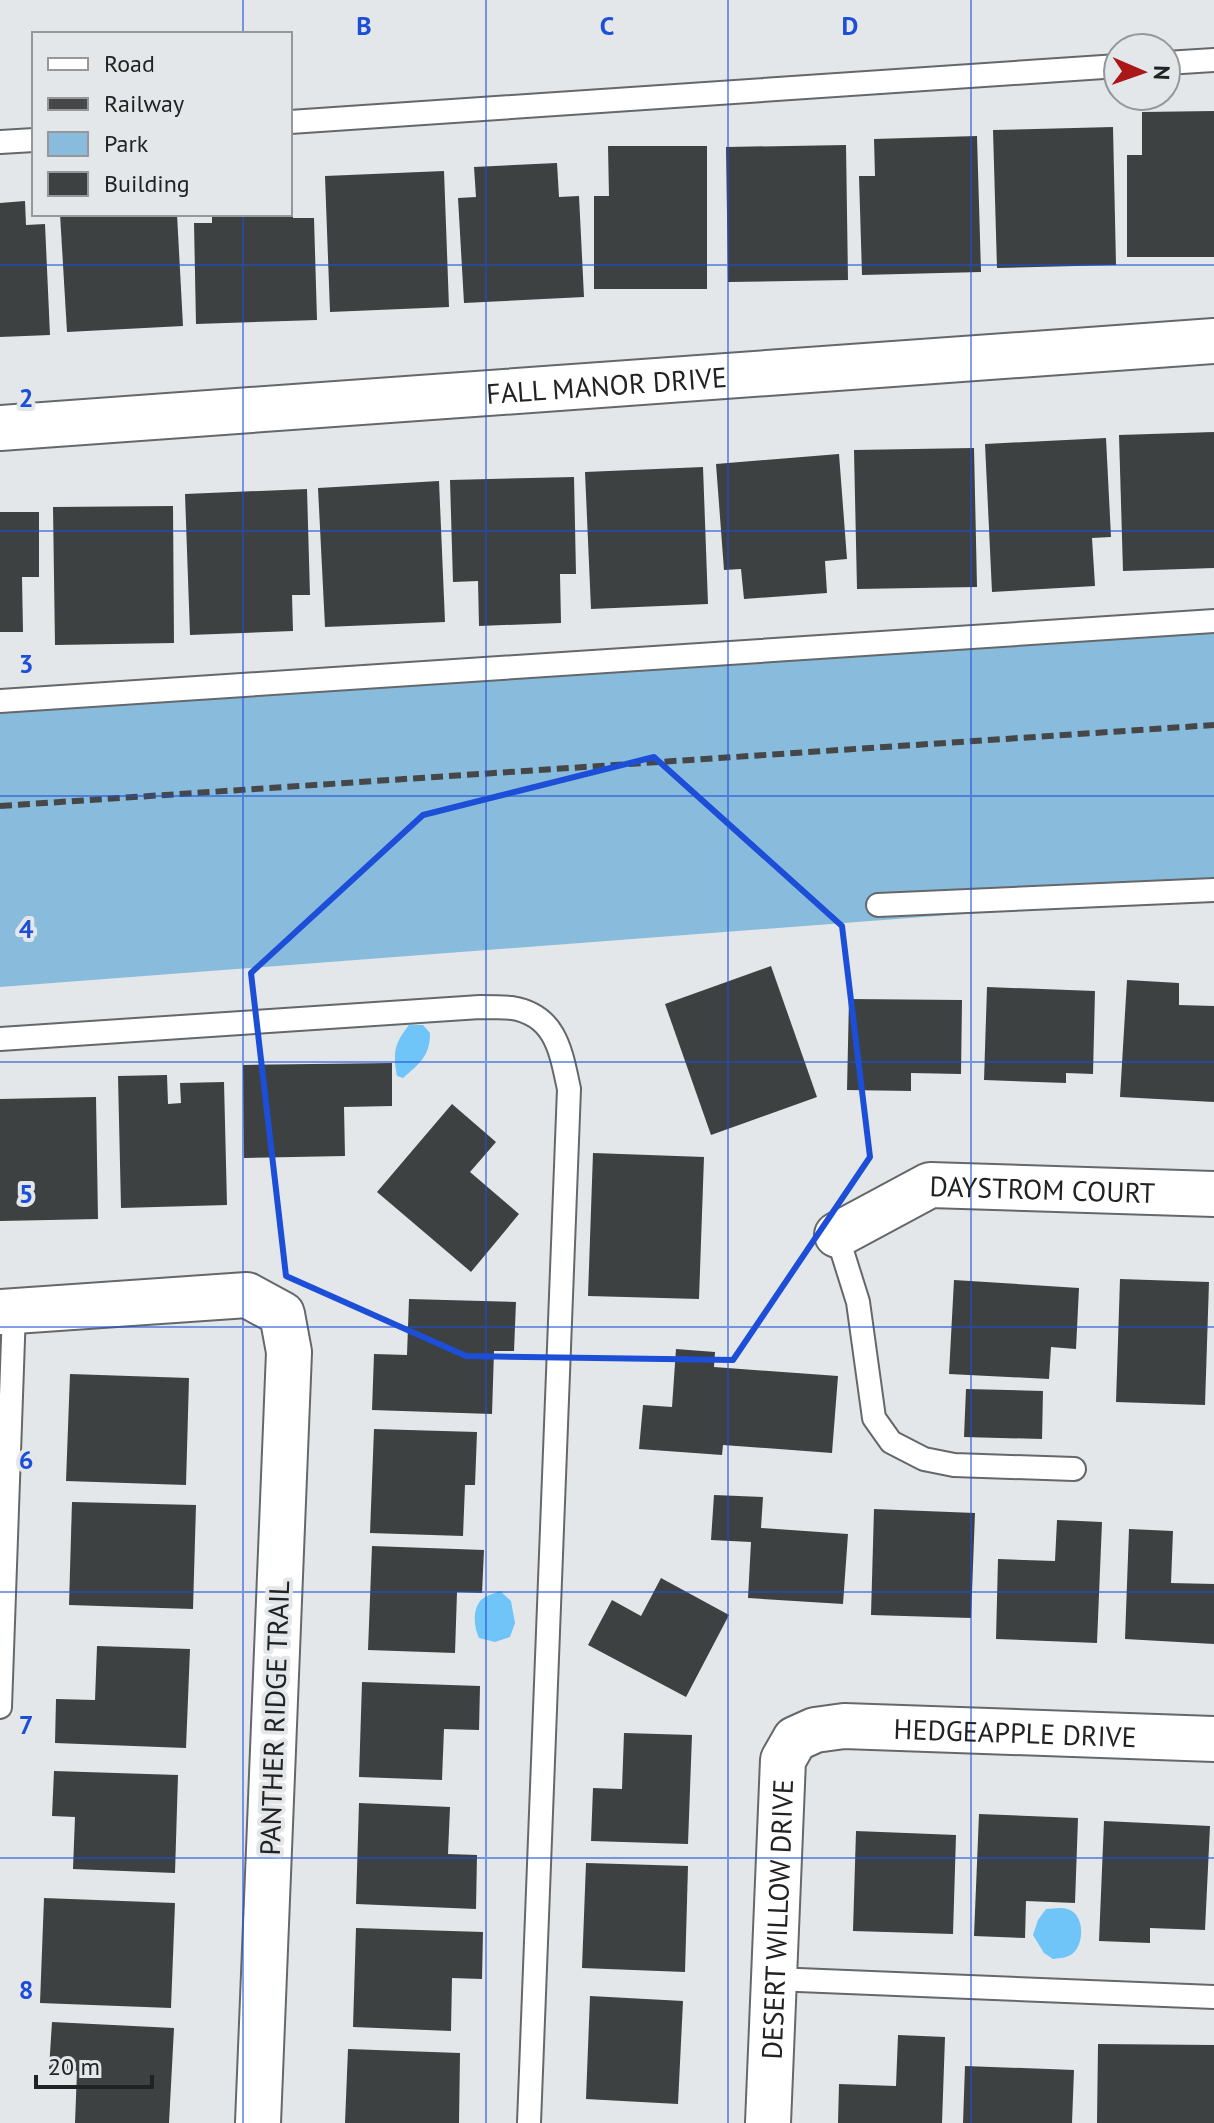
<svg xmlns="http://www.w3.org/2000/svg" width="1214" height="2123" font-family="'PT Sans',sans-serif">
<rect width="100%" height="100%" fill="#e3e7e9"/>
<polygon fill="#89bcdc" points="1214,628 1214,895 0,987 0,712"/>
<g fill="#6fc4f8">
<path d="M409 1025H423L430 1033C430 1056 420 1063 403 1078L397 1076C393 1052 394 1044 409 1025Z"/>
<path d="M500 1591 511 1601 515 1623 510 1637 495 1642 479 1638C474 1627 472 1610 481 1600 485 1596 495 1593 500 1591Z"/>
<path d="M1046 1909C1052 1909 1061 1907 1067 1909 1085 1913 1085 1945 1072 1954 1067 1958 1060 1958 1053 1959L1044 1953 1033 1935 1038 1920Z"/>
</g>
<g fill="#3e4142">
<polygon points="1214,111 1214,257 1127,257 1127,155 1142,155 1142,112"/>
<polygon points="1113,127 1116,265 997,268 993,130"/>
<polygon points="977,136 981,272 862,275 859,176 875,176 874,139"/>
<polygon points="846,145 848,280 728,282 726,147"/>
<polygon points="608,146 707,146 707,289 594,289 594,196 609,196"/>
<polygon points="557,163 559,197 579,196 584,297 464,303 458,198 476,197 474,167"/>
<polygon points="444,171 449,307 330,312 325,176"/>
<polygon points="290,192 293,192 293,218 314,218 317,320 196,324 194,223 212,223 212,214 290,214"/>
<polygon points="25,201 26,225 45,224 50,335 0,337 0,203"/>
<polygon points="60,214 177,214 183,326 67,332"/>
<polygon points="1214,432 1214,568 1123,571 1119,435"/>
<polygon points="1106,438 1111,537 1092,538 1095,586 992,592 985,444"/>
<polygon points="974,448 977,587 857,589 854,450"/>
<polygon points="839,454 847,559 825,561 827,593 744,599 741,569 724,570 716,464"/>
<polygon points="703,467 708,604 591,609 585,472"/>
<polygon points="574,477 576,574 560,574 561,623 479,626 478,581 453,582 450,480"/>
<polygon points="439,481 445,622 325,627 318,488"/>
<polygon points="307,489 310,595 292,595 293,631 190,635 185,494"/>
<polygon points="173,506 174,643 55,645 53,507"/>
<polygon points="0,512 39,512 39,577 22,577 23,632 0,632"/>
<polygon points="771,966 817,1097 711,1135 665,1004"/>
<polygon points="1127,980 1179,983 1179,1005 1214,1006 1214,1102 1120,1097"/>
<polygon points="987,987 1095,991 1093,1074 1066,1073 1066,1083 984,1080"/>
<polygon points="849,999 962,1000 961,1074 911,1073 911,1091 847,1090"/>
<polygon points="392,1063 392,1106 344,1107 345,1156 244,1158 243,1065"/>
<polygon points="167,1075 168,1104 181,1103 180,1083 224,1082 227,1205 121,1208 118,1076"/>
<polygon points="96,1097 98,1219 0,1221 0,1099"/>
<polygon points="452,1104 496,1142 470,1172 519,1214 471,1272 377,1192"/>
<polygon points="593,1153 704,1157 699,1299 588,1296"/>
<polygon points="1120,1279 1209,1282 1205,1405 1116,1402"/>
<polygon points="954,1280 1079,1288 1076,1349 1051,1347 1049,1379 949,1374"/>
<polygon points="409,1299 516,1302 514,1351 494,1351 492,1414 372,1410 374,1354 407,1355"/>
<polygon points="676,1349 715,1352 714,1367 838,1376 832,1453 723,1445 722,1455 639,1449 643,1405 672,1407"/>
<polygon points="70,1374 189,1378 186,1485 66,1481"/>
<polygon points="966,1389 1043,1391 1042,1439 964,1437"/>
<polygon points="374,1429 477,1432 475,1485 465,1485 463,1536 370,1533"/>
<polygon points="714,1495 763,1497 761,1528 848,1534 843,1604 748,1598 751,1542 711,1540"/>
<polygon points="72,1502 196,1505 193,1609 69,1605"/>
<polygon points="874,1509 975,1513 971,1618 871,1615"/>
<polygon points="1057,1520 1102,1522 1097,1643 996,1639 998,1559 1055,1561"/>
<polygon points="1129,1529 1173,1531 1171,1583 1214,1584 1214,1644 1125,1639"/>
<polygon points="372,1546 484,1550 482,1593 457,1592 455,1653 368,1650"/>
<polygon points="661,1578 729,1615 686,1697 588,1645 612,1600 641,1616"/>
<polygon points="97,1646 190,1649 186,1748 55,1743 56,1699 95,1700"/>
<polygon points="362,1682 480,1686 479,1730 444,1729 442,1780 359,1777"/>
<polygon points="624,1733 692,1735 688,1844 591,1841 593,1788 622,1789"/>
<polygon points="54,1771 178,1775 175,1873 73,1869 75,1817 52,1816"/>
<polygon points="359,1803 450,1807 448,1854 477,1855 476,1909 356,1904"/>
<polygon points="979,1814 1078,1818 1075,1903 1026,1901 1025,1938 974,1936"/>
<polygon points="1104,1821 1210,1826 1205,1930 1150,1928 1150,1943 1099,1941"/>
<polygon points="856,1831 956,1835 953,1934 853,1931"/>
<polygon points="586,1863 688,1866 685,1972 582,1968"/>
<polygon points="44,1898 175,1903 171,2008 40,2003"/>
<polygon points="356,1928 483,1932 482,1979 452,1978 451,2031 353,2027"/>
<polygon points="590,1996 683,2001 678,2104 586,2099"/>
<polygon points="52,2022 174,2028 169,2123 75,2123 77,2071 49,2069"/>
<polygon points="898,2035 945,2037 942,2123 838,2123 839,2084 896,2086"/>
<polygon points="1098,2044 1214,2045 1214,2123 1097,2123"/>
<polygon points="348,2049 460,2053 459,2123 345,2123"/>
<polygon points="965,2066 1074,2070 1072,2123 963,2123"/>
</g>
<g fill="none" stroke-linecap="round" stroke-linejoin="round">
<defs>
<g id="service">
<polyline points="1166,63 1214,60"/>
<polyline points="290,122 1118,66"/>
<polyline points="0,142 34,140"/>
<polyline points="0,701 1214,621"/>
<polyline points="878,905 1214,890"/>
<path d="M0 1039 480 1007C490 1007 501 1007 512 1008 556 1015 561 1052 569 1089L529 2123"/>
<polyline points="837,1235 858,1302 874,1418 891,1442 924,1459 954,1465 1074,1469"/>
<polyline points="0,1707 14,1311"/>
<polyline points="774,1979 1214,1997"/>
</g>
<g id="minor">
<path id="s1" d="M0 428 1214 341"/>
<path id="s2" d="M837 1235 930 1185 1214 1194"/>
<polyline points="0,1312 247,1295 282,1314 289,1352 258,2123"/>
<path id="s3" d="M768 2123 783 1760 795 1739 815 1730 844 1726 1214 1739"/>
</g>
</defs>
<use href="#service" stroke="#64686a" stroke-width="26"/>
<use href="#minor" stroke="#64686a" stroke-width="48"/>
<use href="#service" stroke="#fff" stroke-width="22"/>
<use href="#minor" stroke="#fff" stroke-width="44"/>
<polyline stroke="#454748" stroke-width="6" stroke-dasharray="12 6" stroke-linecap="butt" points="0,806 1214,725"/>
</g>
<path fill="none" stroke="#1d4ed8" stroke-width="6" stroke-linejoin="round" d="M654 757 842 926 870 1157 733 1360 466 1356 286 1276 251 973 423 815Z"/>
<path fill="none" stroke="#1d4ed8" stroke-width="2" stroke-opacity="0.55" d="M243 0V34M486 0V2123M728 0V2123M971 0V2123M243 214V2123M0 265H1214M0 531H1214M0 796H1214M0 1062H1214M0 1327H1214M0 1592H1214M0 1858H1214"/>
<g text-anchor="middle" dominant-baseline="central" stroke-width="8" stroke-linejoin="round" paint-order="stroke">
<g font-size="28" fill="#212223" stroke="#e3e7e9">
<text stroke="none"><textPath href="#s1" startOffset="608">FALL MANOR DRIVE</textPath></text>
<text stroke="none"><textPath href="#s2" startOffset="218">DAYSTROM COURT</textPath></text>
<text transform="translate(274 1718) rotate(-88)">PANTHER RIDGE TRAIL</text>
<text stroke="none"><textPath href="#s3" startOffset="610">HEDGEAPPLE DRIVE</textPath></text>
<text stroke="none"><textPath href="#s3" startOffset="204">DESERT WILLOW DRIVE</textPath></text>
</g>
</g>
<g font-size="26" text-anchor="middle" font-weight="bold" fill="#1d4ed8" stroke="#e3e7e9" stroke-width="8" stroke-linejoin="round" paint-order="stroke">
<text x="364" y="35">B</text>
<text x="607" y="35">C</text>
<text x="850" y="35">D</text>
<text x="26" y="407">2</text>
<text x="26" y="673">3</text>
<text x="26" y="938">4</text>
<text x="26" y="1203">5</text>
<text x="26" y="1469">6</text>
<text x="26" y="1734">7</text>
<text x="26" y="1999">8</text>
</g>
<rect x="32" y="32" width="260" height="184" fill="#e3e7e9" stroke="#95989a" stroke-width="2"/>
<rect x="48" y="58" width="40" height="12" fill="#ffffff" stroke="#95989a" stroke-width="2"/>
<text x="104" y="72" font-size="24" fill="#212223">Road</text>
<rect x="48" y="98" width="40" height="12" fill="#454748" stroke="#95989a" stroke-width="2"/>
<text x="104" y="112" font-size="24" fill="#212223">Railway</text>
<rect x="48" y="132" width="40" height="24" fill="#89bcdc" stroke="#95989a" stroke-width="2"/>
<text x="104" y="152" font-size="24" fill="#212223">Park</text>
<rect x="48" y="172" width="40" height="24" fill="#3e4142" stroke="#95989a" stroke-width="2"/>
<text x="104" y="192" font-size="24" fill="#212223">Building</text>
<g transform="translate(1142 72) rotate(92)"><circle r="38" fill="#e3e7e9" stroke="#95989a" stroke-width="2"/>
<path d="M0-6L14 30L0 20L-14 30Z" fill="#aa1719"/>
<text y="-12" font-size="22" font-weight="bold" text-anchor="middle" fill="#212223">N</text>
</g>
<path d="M36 2075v12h116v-12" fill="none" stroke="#212223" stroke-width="4"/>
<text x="48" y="2075" font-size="24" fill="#212223" stroke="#e3e7e9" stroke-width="6" paint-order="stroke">20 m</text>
</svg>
